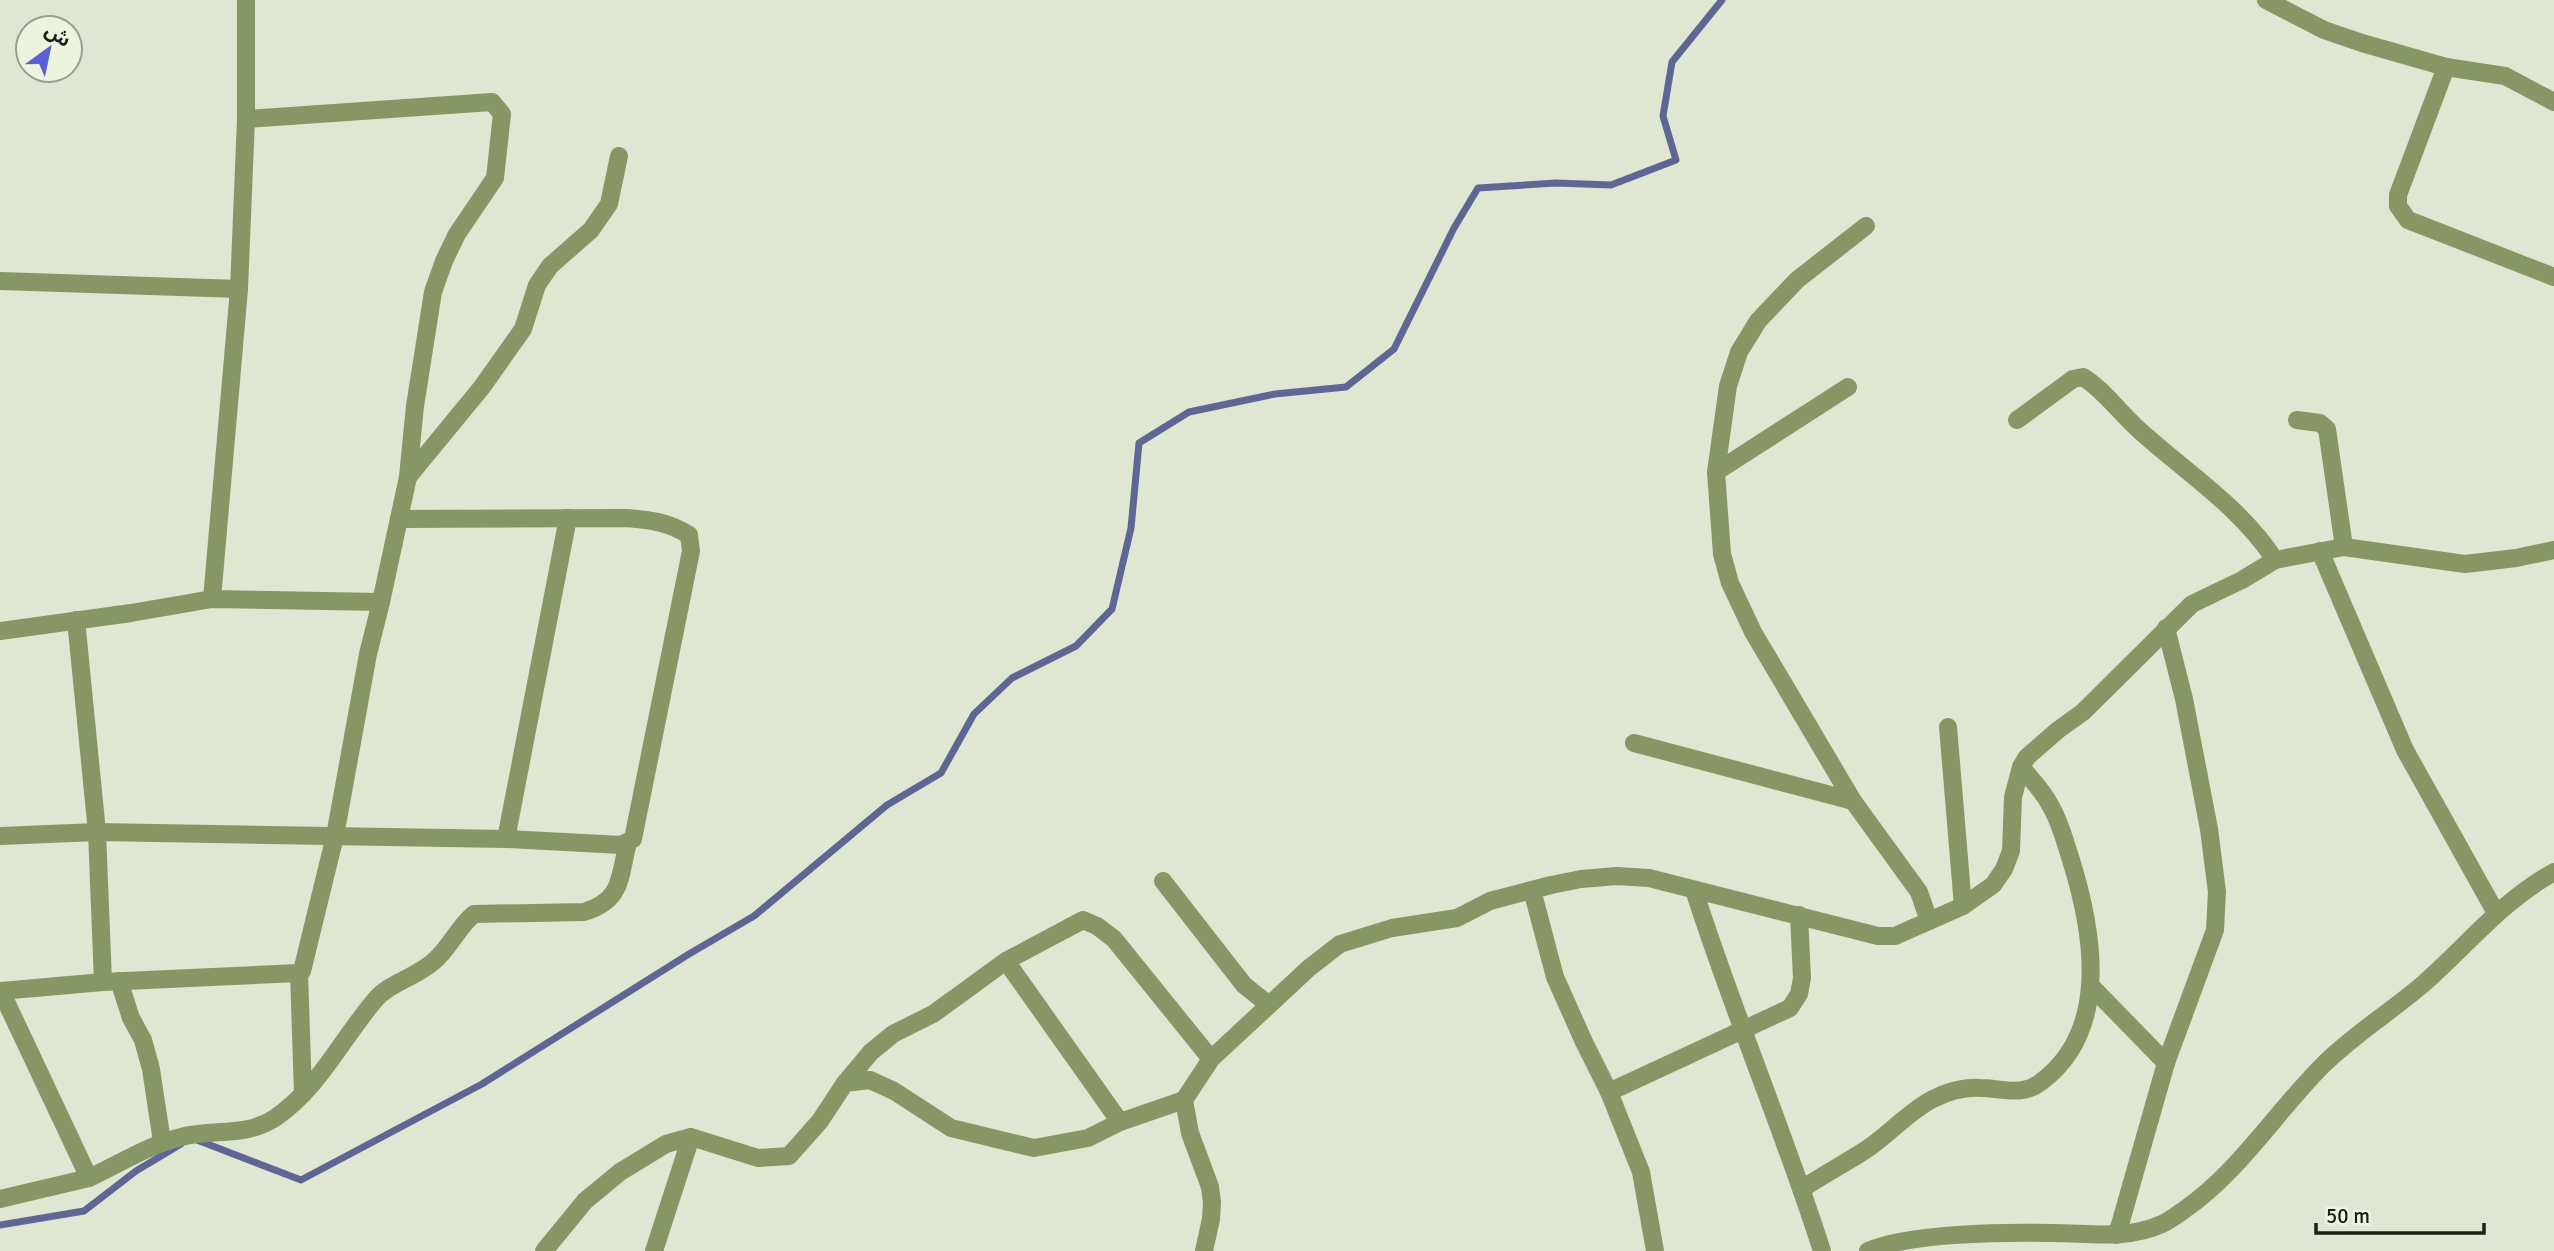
<svg xmlns="http://www.w3.org/2000/svg" width="2554" height="1251" font-family="Signika,'Noto Sans Arabic',sans-serif">
<rect width="100%" height="100%" fill="#dfe6d1"/>
<g fill="none" stroke-linecap="round" stroke-linejoin="round">
<g stroke="#5e6794" stroke-width="7">
<polyline points="197,1140 301,1180 482,1084 689,954 754,916 887,805 941,773 974,714 1012,678 1076,646 1112,609 1131,528 1139,443 1189,412 1275,394 1346,387 1394,349 1454,228 1478,188 1556,183 1611,185 1676,160 1663,116 1672,62 1722,0"/>
<polyline points="0,1225 84,1211 136,1171 181,1144"/>
</g>
<g stroke="#879664" stroke-width="18">
<polyline points="2266,0 2324,30 2362,43 2446,67 2505,76 2554,102"/>
<polyline points="2446,67 2398,195 2398,206 2408,220 2554,277"/>
<polyline points="246,119 492,102 502,114 495,178 457,234 444,261 433,292 415,406 408,477"/>
<polyline points="0,281 239,289 246,119 246,0"/>
<path d="M2017 420 2073 379 2083 377C2104 390 2119 412 2138 429 2185 472 2240 506 2275 560"/>
<polyline points="2297,420 2320,423 2327,429 2344,547"/>
<polyline points="1716,472 1848,387"/>
<path d="M399 519 627 518C651 520 668 522 689 535L691 551 633 839 621 845 506 839"/>
<polyline points="2320,551 2405,750 2496,913"/>
<polyline points="212,599 239,289"/>
<polyline points="76,620 97,832 103,982"/>
<polyline points="0,631 131,613 212,599 381,602 408,477 482,387 523,329 537,285 550,266 591,230 609,204 619,156"/>
<polyline points="1948,727 1963,906"/>
<polyline points="1634,743 1853,801"/>
<polyline points="0,836 97,832 506,839 568,518"/>
<polyline points="1163,881 1244,985 1269,1005"/>
<polyline points="1532,890 1555,977 1584,1042 1609,1092 1641,1172 1655,1251"/>
<path d="M1694 890C1733 1012 1783 1129 1822 1251"/>
<polyline points="1929,921 1963,906 1993,885 2004,869 2011,851 2013,797 2021,767 2027,757 2058,730 2083,712 2192,604 2242,580 2275,560 2344,547 2465,564 2516,558 2554,550"/>
<polyline points="1006,961 1120,1122"/>
<polyline points="299,973 303,1094"/>
<polyline points="119,981 131,1018 143,1040 151,1069 162,1142"/>
<polyline points="2091,986 2166,1063"/>
<polyline points="0,991 103,982 297,973 302,971 335,836 368,654 381,602"/>
<polyline points="845,1083 871,1052 893,1034 933,1014 1006,961 1083,920 1097,926 1114,939 1211,1059"/>
<polyline points="1609,1092 1790,1008 1799,994 1802,978 1799,915"/>
<polyline points="1184,1100 1211,1059 1309,968 1340,944 1392,928 1457,918 1490,901 1551,885 1581,879 1617,876 1649,878 1878,936 1895,936 1929,921 1919,892 1853,801 1753,632 1730,583 1722,554 1716,472 1728,386 1739,352 1758,321 1797,280 1866,226"/>
<path d="M89 1178C119 1164 149 1145 181 1137 214 1128 244 1138 275 1118 319 1088 341 1040 375 1000 389 983 416 977 433 962 450 948 457 928 474 914L584 912C623 900 619 878 628 842"/>
<path d="M1802 1189C1824 1174 1848 1162 1870 1147 1891 1132 1911 1110 1933 1099 1947 1092 1964 1087 1980 1088 2001 1088 2022 1097 2041 1082 2111 1030 2093 931 2071 860 2065 842 2060 821 2050 805 2043 791 2031 779 2021 767"/>
<polyline points="0,1199 89,1178 1,991"/>
<polyline points="2117,1235 2166,1063 2215,930 2217,892 2209,829 2184,699 2166,628"/>
<polyline points="544,1251 585,1201 620,1172 666,1144 691,1137 758,1158 789,1156 820,1121 845,1083 870,1080 894,1091 951,1128 1034,1148 1088,1138 1120,1122 1184,1100 1190,1133 1210,1187 1212,1202 1211,1219 1204,1251"/>
<polyline points="654,1251 691,1137"/>
<path d="M1868 1251C1908 1233 2006 1232 2052 1233 2089 1233 2127 1240 2162 1224 2169 1221 2177 1215 2184 1210 2239 1172 2276 1112 2323 1065 2353 1035 2389 1013 2422 985 2468 945 2499 903 2554 872"/>
</g>
</g>
<g transform="translate(49 49) rotate(33)"><circle r="33" fill="#ecf4de" stroke="#999e8e" stroke-width="2"/>
<path d="M0-5L12 26L0 18L-12 26Z" fill="#5960d7"/>
<text y="-10" font-size="19" font-weight="bold" text-anchor="middle" fill="#1c1e17">ش</text>
</g>
<path d="M2316 1223v10h168v-10" fill="none" stroke="#1c1e17" stroke-width="3.5"/>
<text x="2326" y="1223" font-size="21" fill="#1c1e17" stroke="#ecf4de" stroke-width="5" paint-order="stroke">50 m</text>
</svg>
